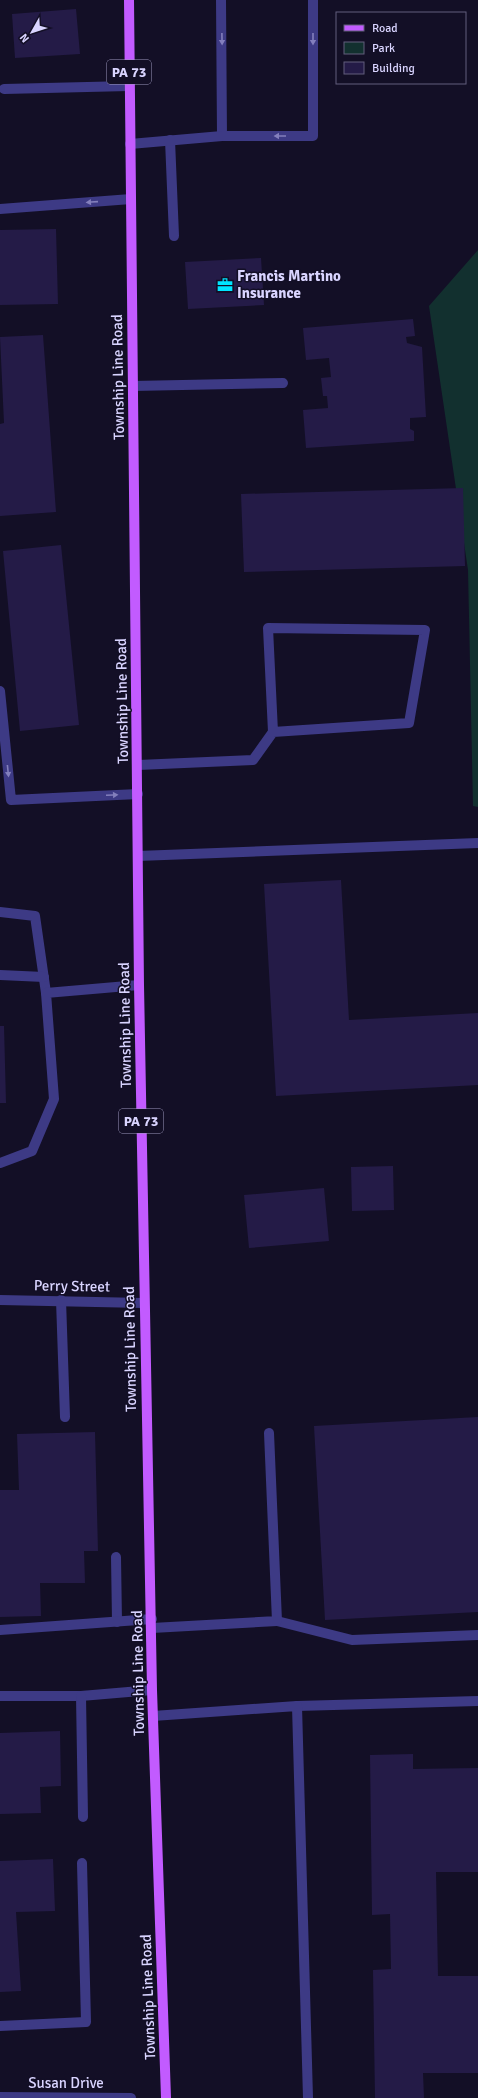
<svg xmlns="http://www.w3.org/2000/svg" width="478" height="2098" font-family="Signika,sans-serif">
<rect width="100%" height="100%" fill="#130f26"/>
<polygon fill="#12302f" points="478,250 478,807 473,806 468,570 429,306"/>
<g fill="#241b47">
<polygon points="76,9 80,54 15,58 12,14"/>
<polygon points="56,229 58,304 0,305 0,230"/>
<polygon points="261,258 264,305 188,309 185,262"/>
<polygon points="413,319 415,336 406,337 407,343 422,347 426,417 410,418 410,429 414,431 414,441 306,448 303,410 328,408 327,396 323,396 321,378 331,377 329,358 306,360 303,328"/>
<polygon points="43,335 56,512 0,516 0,424 4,423 0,337"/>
<polygon points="463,488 465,566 244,572 241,494"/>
<polygon points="61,545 79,725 20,731 3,551"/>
<polygon points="341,880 349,1020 478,1013 478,1085 276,1096 264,884"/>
<polygon points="0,1026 4,1026 6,1103 0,1103"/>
<polygon points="393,1166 394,1210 352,1211 351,1167"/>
<polygon points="324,1188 329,1241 249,1248 244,1195"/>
<polygon points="478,1417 478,1612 325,1620 314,1426"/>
<polygon points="95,1432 98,1551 84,1551 85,1583 40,1583 41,1616 0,1617 0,1490 19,1490 17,1434"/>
<polygon points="60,1731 61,1786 40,1787 41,1813 0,1814 0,1733"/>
<polygon points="413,1754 413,1769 478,1768 478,1872 436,1872 438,1976 478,1976 478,2073 423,2073 424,2098 375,2098 373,1970 391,1969 390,1914 372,1915 370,1755"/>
<polygon points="53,1859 55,1911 16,1912 21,1991 0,1992 0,1861"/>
</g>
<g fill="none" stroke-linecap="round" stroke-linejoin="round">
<g stroke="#3d3a85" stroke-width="10">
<polyline points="221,0 222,136"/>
<polyline points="4,89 129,86"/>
<polyline points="170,140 174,236"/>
<polyline points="130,144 222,136 313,136 313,0"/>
<polyline points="0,209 131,199"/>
<polyline points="133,386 283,383"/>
<polyline points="0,691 11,800 138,794"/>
<polyline points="138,765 253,760 273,732 268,628 425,630 409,723 273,732"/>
<polyline points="138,856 478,843"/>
<polyline points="0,912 35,916 46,993"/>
<polyline points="0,975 44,977"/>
<polyline points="0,1163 32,1151 54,1099 46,993 139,985"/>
<polyline points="61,1300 65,1417"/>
<polyline points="116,1557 117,1622"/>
<polyline points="277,1621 352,1640 478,1635"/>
<polyline points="152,1628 277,1621 269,1433"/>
<polyline points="0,1630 152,1619"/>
<polyline points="0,1696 81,1696 152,1690"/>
<polyline points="81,1696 83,1817"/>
<polyline points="297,1706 478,1701"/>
<polyline points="153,1716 297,1706 308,2098"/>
<polyline points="0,2026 86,2022 82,1863"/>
</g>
<g stroke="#3d3a85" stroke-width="10">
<polyline points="0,1300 144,1303"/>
<polyline points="0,2097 131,2098"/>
</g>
<polyline stroke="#c25bff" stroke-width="10" points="129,0 139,985 152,1690 166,2098"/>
</g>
<defs><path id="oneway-solid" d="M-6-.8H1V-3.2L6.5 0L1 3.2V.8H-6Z"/></defs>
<g fill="#837fbc">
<use href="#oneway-solid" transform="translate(222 39) rotate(89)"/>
<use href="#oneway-solid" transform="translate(313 39) rotate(90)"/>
<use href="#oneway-solid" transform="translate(280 136) rotate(-180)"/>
<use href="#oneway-solid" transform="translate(92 202) rotate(176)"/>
<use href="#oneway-solid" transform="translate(8 771) rotate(84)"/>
<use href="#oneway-solid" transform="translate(112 795) rotate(-3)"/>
</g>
<defs>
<symbol id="office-bare" viewBox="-9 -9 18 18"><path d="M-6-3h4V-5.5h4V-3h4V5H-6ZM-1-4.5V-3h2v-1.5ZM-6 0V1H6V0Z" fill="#00e5ff" stroke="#130f26" stroke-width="2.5" paint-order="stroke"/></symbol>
</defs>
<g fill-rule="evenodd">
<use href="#office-bare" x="214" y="274" width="22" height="22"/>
</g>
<g text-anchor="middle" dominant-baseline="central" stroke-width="3" stroke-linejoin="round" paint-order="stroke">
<g fill="#130f26" stroke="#9e99be" stroke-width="1">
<rect x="107" y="60" width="44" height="24" rx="3"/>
<rect x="119" y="1109" width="44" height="24" rx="3"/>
</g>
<g font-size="14" font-weight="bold" fill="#d9d4ff">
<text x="129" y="72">PA 73</text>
<text x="141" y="1121">PA 73</text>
</g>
<g font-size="15" font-weight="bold" fill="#d9d4ff" stroke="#130f26" text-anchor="start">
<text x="237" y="276">Francis Martino<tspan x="237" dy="17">Insurance</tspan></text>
</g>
<g font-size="15" fill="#d9d4ff" stroke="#130f26">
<text transform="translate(118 377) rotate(-91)">Township Line Road</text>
<text transform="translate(122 701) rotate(-91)">Township Line Road</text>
<text transform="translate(125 1025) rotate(-91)">Township Line Road</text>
<text transform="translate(72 1286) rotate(1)">Perry Street</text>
<text transform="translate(130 1349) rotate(-91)">Township Line Road</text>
<text transform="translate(138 1673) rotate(-91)">Township Line Road</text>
<text transform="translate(148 1997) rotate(-92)">Township Line Road</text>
<text x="66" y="2083">Susan Drive</text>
</g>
</g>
<rect x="336" y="12" width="130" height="72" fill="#130f26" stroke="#625e7d"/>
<rect x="344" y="25" width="20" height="6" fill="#c25bff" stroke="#625e7d"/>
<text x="372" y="32" font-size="12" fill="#d9d4ff">Road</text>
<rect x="344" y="42" width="20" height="12" fill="#12302f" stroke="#625e7d"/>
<text x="372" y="52" font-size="12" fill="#d9d4ff">Park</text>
<rect x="344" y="62" width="20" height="12" fill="#241b47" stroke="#625e7d"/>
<text x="372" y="72" font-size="12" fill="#d9d4ff">Building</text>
<g transform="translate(32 32) rotate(231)" stroke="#130f26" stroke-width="3" paint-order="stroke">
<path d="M0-3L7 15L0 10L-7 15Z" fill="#d9d4ff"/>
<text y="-6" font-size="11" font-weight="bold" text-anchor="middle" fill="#d9d4ff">N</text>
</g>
</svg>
